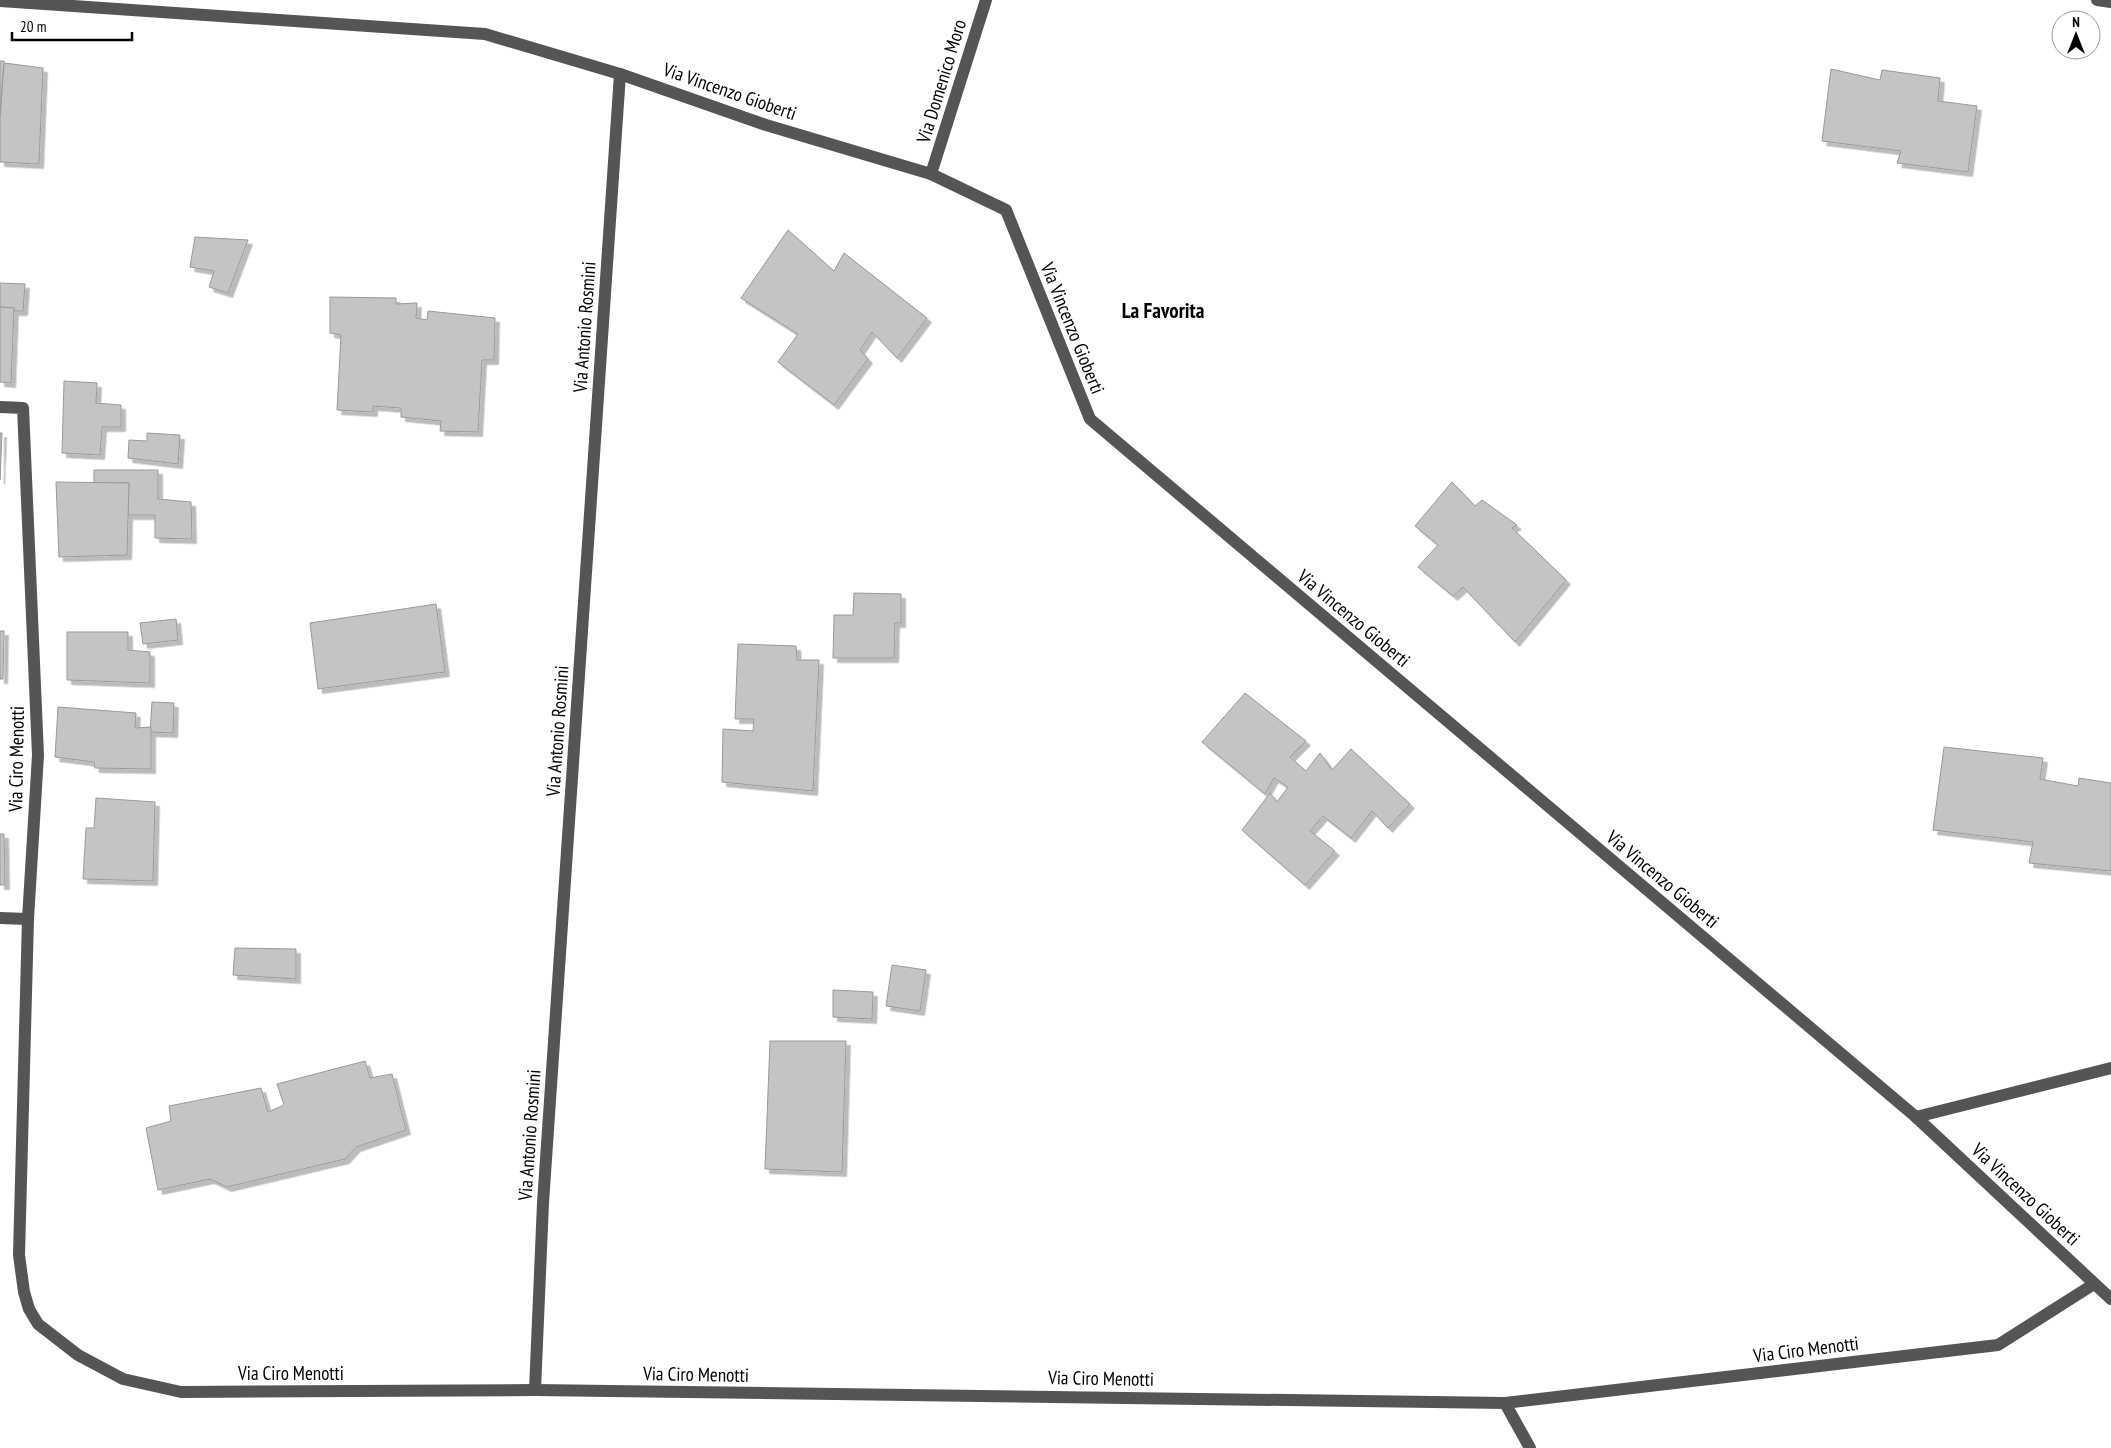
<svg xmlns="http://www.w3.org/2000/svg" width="2111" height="1448" font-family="'PT Sans Narrow',sans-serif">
<defs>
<filter id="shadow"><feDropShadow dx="4.5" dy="4.5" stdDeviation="0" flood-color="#0004"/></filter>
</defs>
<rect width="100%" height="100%" fill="#fff"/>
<g fill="#c4c4c4" stroke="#999" filter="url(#shadow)">
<polygon points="0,61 4,61 0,115"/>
<polygon points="4,63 43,68 39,164 0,162 0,119"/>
<polygon points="1831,69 1880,80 1882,70 1940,78 1938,101 1977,106 1968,172 1897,163 1901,151 1822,141"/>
<polygon points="788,230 834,271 844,253 927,318 897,358 872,332 860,350 868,359 834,405 778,362 798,334 741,298"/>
<polygon points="195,237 248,240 228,293 209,287 214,271 190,267"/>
<polygon points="0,283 25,284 23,311 14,311 14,308 0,307"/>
<polygon points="330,297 396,298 396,304 417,303 416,318 427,320 428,311 495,318 494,360 482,360 478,432 440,431 441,421 401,417 401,408 373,406 373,412 337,410 341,335 330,333"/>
<polygon points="0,307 14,308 11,383 0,382"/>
<polygon points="64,381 97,383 96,403 121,405 121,427 102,427 100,455 62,453"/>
<polygon points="0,433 2,433 0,480"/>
<polygon points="147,433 180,435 178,464 128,458 129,440 147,441"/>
<polygon points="94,470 158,470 158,499 191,502 192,539 155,538 155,515 128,515 129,483 94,483"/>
<polygon points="56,482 129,483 127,555 59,557"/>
<polygon points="1452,482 1475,506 1482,500 1517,525 1512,528 1566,580 1515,642 1463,587 1453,596 1418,567 1438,545 1415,526"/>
<polygon points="854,593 901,594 901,623 895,623 894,658 833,658 834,615 853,615"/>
<polygon points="436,604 445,672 318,689 310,623"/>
<polygon points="176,619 178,640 143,644 140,623"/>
<polygon points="0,631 4,631 3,679 0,679"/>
<polygon points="67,632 128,632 128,650 150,652 150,683 67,680"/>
<polygon points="738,644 796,646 797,660 819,660 813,791 722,782 723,729 753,731 754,719 735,719"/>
<polygon points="1245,693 1306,741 1290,757 1306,771 1320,753 1332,770 1351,749 1410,804 1388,828 1372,811 1351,838 1323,816 1310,831 1335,851 1305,885 1242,830 1270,793 1277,802 1288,787 1274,778 1265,794 1202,742"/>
<polygon points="152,702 174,703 173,733 150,732"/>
<polygon points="58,707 136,713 135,728 151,727 151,769 95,768 94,762 55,757"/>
<polygon points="1944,747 2043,758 2040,779 2078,786 2079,778 2111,783 2111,871 2029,863 2033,842 1933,830"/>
<polygon points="96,798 155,802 153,881 83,879 86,828 94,828"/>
<polygon points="0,834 4,834 5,885 0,885"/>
<polygon points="235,948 296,949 296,979 233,975"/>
<polygon points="892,965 926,970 920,1011 886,1006"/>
<polygon points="833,990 873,992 872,1019 833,1017"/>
<polygon points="770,1041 846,1041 842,1172 765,1169"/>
<polygon points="365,1061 370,1078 392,1074 406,1130 356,1147 345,1159 227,1187 210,1179 158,1190 146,1128 171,1121 169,1106 261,1088 268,1112 284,1105 277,1084"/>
</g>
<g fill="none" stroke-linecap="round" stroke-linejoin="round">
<g stroke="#555" stroke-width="12">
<polyline points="2097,0 2111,2"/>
<polyline points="0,1 485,34 620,74 766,125 931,174 1006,210 1090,419 1916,1117 2111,1299"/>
<polyline points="931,174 986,0"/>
<polyline points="0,407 23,408 38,755 28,919 19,1255 24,1292 29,1309 38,1324 78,1355 123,1379 181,1392 535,1390 1505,1403 1530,1448"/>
<polyline points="0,918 28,919"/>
<polyline points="1916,1117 2111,1068"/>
<polyline points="535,1390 543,1203 620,74"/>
<polyline points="1505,1403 1998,1345 2094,1284"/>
</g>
</g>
<g text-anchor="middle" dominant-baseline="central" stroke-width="4.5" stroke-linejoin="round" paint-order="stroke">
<g font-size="19" fill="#000" stroke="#fff">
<text transform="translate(941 81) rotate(-73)">Via Domenico Moro</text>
<text transform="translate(730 91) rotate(19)">Via Vincenzo Gioberti</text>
<text transform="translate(584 327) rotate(-86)">Via Antonio Rosmini</text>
<text transform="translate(1073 328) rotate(68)">Via Vincenzo Gioberti</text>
<text transform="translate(1354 618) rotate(40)">Via Vincenzo Gioberti</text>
<text transform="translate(557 731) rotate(-86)">Via Antonio Rosmini</text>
<text transform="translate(16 759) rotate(-89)">Via Ciro Menotti</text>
<text transform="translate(1663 879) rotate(40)">Via Vincenzo Gioberti</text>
<text transform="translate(529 1135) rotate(-86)">Via Antonio Rosmini</text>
<text transform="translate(2026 1194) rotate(43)">Via Vincenzo Gioberti</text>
<text transform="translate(1806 1349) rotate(-7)">Via Ciro Menotti</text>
<text x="291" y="1373">Via Ciro Menotti</text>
<text transform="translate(696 1374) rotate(1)">Via Ciro Menotti</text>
<text transform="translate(1101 1378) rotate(1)">Via Ciro Menotti</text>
</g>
<g font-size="21" font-weight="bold" fill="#000" stroke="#fff">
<text x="1163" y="310">La Favorita</text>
</g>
</g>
<g transform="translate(2076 35)"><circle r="24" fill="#ffffff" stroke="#999999"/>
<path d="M0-4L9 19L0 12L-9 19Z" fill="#000000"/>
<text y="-8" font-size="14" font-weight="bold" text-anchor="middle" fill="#000000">N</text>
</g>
<path d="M12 32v8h120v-8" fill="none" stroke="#000000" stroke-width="2.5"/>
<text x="20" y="32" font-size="15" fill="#000000" stroke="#ffffff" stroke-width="4" paint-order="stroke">20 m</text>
</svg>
